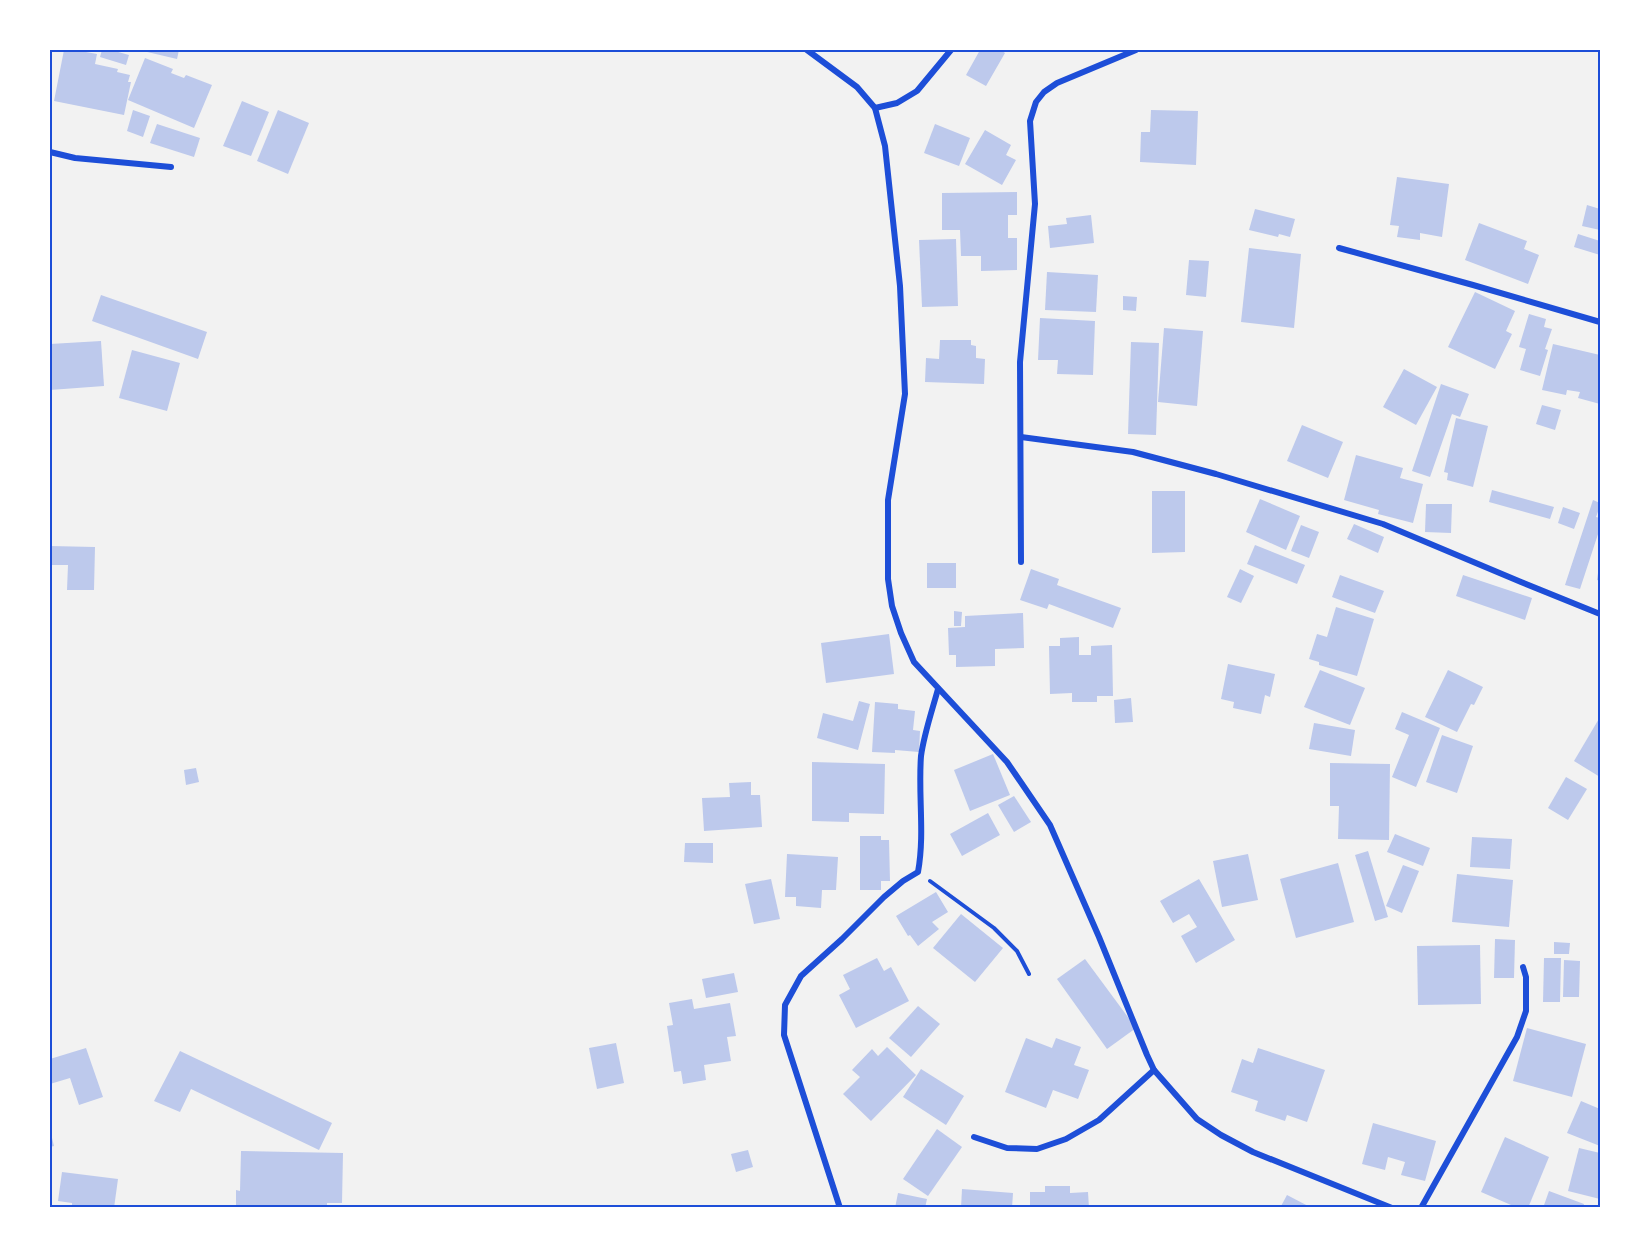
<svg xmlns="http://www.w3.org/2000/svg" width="1650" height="1257" font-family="'PT Sans Narrow',sans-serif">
<rect width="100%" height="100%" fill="#f2f2f2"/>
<g fill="#bdc9ec">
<polygon points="64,50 75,50 97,54 95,64 118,69 117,72 130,75 128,82 131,82 124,115 54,101"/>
<polygon points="102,50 111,50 129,55 126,65 100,57"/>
<polygon points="144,50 179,50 177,59 143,51"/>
<polygon points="980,50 1003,50 1002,51 1005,53 986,86 966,75"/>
<polygon points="145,58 173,69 171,73 184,78 186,75 212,85 194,128 128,100"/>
<polygon points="242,101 269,112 251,156 223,146"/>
<polygon points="133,110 150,116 143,137 127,131"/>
<polygon points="278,110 309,123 288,174 257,161"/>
<polygon points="1151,110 1198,111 1196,165 1140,162 1141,132 1150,132"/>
<polygon points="157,124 200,138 194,157 150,143"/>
<polygon points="935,124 970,138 959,166 924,153"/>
<polygon points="985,130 1011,145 1006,155 1016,160 1002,185 965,164"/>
<polygon points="1397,177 1449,184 1442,237 1420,233 1420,240 1397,237 1399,226 1390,225"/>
<polygon points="1017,192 1017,215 1008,215 1008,238 1017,238 1017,270 981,271 981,256 961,256 960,230 942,230 942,193"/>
<polygon points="1587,205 1600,209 1600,230 1582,226"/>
<polygon points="1255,209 1295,219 1290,237 1279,234 1278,237 1249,230"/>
<polygon points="1091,215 1094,243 1050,248 1048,226 1067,224 1066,218"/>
<polygon points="1479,223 1527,241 1524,249 1539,255 1528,284 1465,260"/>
<polygon points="1578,234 1600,241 1600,255 1574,247"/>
<polygon points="956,239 958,306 922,307 919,240"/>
<polygon points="1249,248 1301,254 1294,328 1241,322"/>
<polygon points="1189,260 1209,261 1206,297 1186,295"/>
<polygon points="1047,272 1098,275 1096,312 1045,310"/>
<polygon points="1475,292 1515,311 1506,331 1512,334 1495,369 1448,347"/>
<polygon points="101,295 207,332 198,359 92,321"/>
<polygon points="1123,296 1137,297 1136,311 1123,310"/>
<polygon points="1529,314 1546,319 1544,327 1552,329 1545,349 1548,350 1540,376 1520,370 1526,349 1519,347"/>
<polygon points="1040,318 1095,321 1093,375 1057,374 1058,360 1038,360"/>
<polygon points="1164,328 1203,331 1197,406 1158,402"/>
<polygon points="940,340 971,340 971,345 976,346 976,358 985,359 984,384 925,382 926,358 939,359"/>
<polygon points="101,341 104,386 50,390 50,344"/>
<polygon points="1131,342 1159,343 1156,435 1128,434"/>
<polygon points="1553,344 1600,355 1600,404 1578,398 1580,392 1567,390 1566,395 1542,390"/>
<polygon points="132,350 180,363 167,411 119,398"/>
<polygon points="1404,369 1437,387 1416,425 1383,407"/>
<polygon points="1441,384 1469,394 1460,417 1452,414 1430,477 1412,471"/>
<polygon points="1542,405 1561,410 1555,430 1536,424"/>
<polygon points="1456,418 1488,426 1473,487 1447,480 1448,473 1444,472"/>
<polygon points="1302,425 1343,442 1328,478 1287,461"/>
<polygon points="1356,455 1403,468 1400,478 1423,484 1413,523 1378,514 1379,510 1344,500"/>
<polygon points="1492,490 1554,507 1550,519 1489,502"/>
<polygon points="1152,491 1185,491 1185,552 1152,553"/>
<polygon points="1260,499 1300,516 1286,550 1246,532"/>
<polygon points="1593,500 1600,503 1600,510 1599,509 1596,517 1600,518 1600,528 1580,589 1565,585"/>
<polygon points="1426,504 1452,504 1451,533 1425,532"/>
<polygon points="1563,507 1580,513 1574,529 1558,523"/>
<polygon points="1354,524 1384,537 1378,553 1347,539"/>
<polygon points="1301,525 1319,532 1309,558 1291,551"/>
<polygon points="1255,545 1305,565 1297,584 1247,564"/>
<polygon points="50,546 95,547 94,590 67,590 68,565 50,565"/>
<rect x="927" y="563" width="29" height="25"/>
<polygon points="1599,566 1600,567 1600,581 1597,580"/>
<polygon points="1031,569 1059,579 1057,585 1121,608 1113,628 1049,604 1047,609 1020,600"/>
<polygon points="1240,569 1254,576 1241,603 1227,597"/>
<polygon points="1340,575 1384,591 1375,613 1332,597"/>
<polygon points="1463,575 1532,598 1525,620 1456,596"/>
<polygon points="1336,607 1374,619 1357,676 1319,665 1319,662 1309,659 1317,634 1327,637"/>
<polygon points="954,611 962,612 961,626 954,626"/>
<polygon points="1023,613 1024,648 995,649 995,666 956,667 956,655 949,655 948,628 965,627 965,616"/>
<polygon points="889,634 894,674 826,683 821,643"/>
<polygon points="1079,637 1079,655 1091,655 1091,646 1112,645 1113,696 1097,696 1097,702 1072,702 1072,693 1050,694 1049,646 1060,646 1060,638"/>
<polygon points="1228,664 1275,674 1270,697 1265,695 1261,714 1233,708 1234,702 1221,699"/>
<polygon points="1320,670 1365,688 1350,725 1304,707"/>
<polygon points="1448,670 1483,687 1474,705 1471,704 1457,732 1425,717"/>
<polygon points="1131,698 1133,722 1115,723 1114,700"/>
<polygon points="859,701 870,704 858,750 817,738 823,713 853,721"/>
<polygon points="875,702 898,704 898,709 915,711 913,730 920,731 919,752 895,750 895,753 872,752"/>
<polygon points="1402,712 1440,728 1416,787 1392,777 1409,735 1395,729"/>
<polygon points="1600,717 1600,777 1574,761"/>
<polygon points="1314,723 1355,730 1351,756 1309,749"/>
<polygon points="1442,735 1473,746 1457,793 1426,782"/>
<polygon points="993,754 1010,795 970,811 954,770"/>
<polygon points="812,762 885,764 884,814 849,813 849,822 812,821"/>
<polygon points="1330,763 1390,764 1389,840 1338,839 1339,806 1330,806"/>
<polygon points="196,768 199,782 186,785 184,770"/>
<polygon points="1566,777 1587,789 1568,820 1548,808"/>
<polygon points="751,782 751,795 760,795 762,827 704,831 702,798 730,797 729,783"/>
<polygon points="1014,796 1031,822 1014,832 998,805"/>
<polygon points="988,813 1000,835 962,856 950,834"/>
<polygon points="1395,834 1430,848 1423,866 1387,852"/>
<polygon points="860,836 881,836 881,840 889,840 890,881 881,881 881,890 860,890"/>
<polygon points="1472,837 1512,839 1510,869 1470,867"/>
<polygon points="685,843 713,843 713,863 684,862"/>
<polygon points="1368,851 1388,917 1375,921 1355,855"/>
<polygon points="787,854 838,857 836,890 822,890 821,908 796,906 796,897 785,897"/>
<polygon points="1248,854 1258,900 1222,907 1213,861"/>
<polygon points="1338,863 1354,922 1296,938 1280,879"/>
<polygon points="1403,865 1419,871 1402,913 1386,906"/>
<polygon points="1457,874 1513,880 1509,927 1452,922"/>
<polygon points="771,879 780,919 754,924 745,884"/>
<polygon points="1199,879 1235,940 1196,963 1181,936 1197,927 1189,914 1173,923 1160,901"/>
<polygon points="936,892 948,912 932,922 939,929 918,946 910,935 908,936 896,916"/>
<polygon points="961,914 1003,948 975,982 933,948"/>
<polygon points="1495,939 1515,940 1514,978 1494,978"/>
<polygon points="1554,942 1570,943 1569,954 1554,954"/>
<polygon points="1480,945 1481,1004 1418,1005 1417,946"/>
<polygon points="877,958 884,971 891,967 909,1001 856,1028 839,995 850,989 843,975"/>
<polygon points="1544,958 1561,958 1560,1002 1543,1002"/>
<polygon points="1085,959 1136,1028 1107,1049 1057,979"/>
<polygon points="1564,960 1580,961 1579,997 1563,997"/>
<polygon points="734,973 738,992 706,998 702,979"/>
<polygon points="692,999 694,1009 730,1003 736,1036 727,1037 731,1061 704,1065 706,1080 683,1084 681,1071 674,1072 667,1026 673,1025 669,1003"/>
<polygon points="918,1006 940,1024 911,1057 889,1038"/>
<polygon points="1527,1028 1586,1044 1572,1097 1513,1081"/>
<polygon points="1026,1038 1052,1048 1056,1038 1081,1047 1074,1065 1089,1070 1078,1099 1053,1090 1046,1108 1005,1092"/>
<polygon points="616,1043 624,1083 597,1089 589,1048"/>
<polygon points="887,1047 916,1075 871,1121 843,1094 860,1077 852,1070 872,1049 878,1056"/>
<polygon points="86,1048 103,1097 79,1105 70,1078 50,1084 50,1059"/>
<polygon points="1258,1048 1325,1070 1307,1122 1287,1115 1285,1121 1255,1111 1258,1101 1231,1092 1242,1059 1253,1063"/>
<polygon points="180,1051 332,1123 319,1150 191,1089 180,1112 154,1101"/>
<polygon points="921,1069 964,1096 946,1125 903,1097"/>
<polygon points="1581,1101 1600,1109 1600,1146 1567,1133"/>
<polygon points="1373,1123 1436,1141 1425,1181 1401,1175 1405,1162 1388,1157 1385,1170 1362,1164"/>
<polygon points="937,1129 962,1147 928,1196 903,1179"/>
<polygon points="50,1130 54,1146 50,1147"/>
<polygon points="1505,1137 1549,1157 1528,1208 1518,1208 1481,1192"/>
<polygon points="1579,1148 1600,1153 1600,1199 1568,1191"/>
<polygon points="748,1150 753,1167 736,1172 731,1154"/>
<polygon points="241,1151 343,1153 342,1203 327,1203 327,1208 236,1208 236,1190 240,1191"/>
<polygon points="62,1172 118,1179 114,1208 72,1208 72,1203 58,1201"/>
<polygon points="1045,1186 1070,1186 1070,1193 1088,1192 1089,1208 1030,1208 1030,1192 1045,1192"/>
<polygon points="962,1189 1013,1193 1012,1208 961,1208"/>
<polygon points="1549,1191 1584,1204 1583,1208 1543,1208"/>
<polygon points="898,1193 927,1199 925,1208 895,1208"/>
<polygon points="1287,1195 1312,1208 1280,1208"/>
</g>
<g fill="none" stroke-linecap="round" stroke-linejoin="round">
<polyline stroke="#1d4ed8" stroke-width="4" points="930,881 994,928 1017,951 1029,974"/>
<g stroke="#1d4ed8" stroke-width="6">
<polyline points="807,50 857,87 875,108 885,146 900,286 905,394 888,500 888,579 892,606 901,633 914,662 1007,762 1050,825 1099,937 1147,1055 1154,1070 1197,1119 1221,1135 1253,1152 1392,1208"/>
<polyline points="875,108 897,103 917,91 951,50"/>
<polyline points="50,152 75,158 171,167"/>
<polyline points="1339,248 1473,285 1600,322"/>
<polyline points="1021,437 1133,452 1216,474 1383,524 1521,582 1600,614"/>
<polyline points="1021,562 1020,362 1035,204 1030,121 1036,102 1044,92 1057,83 1136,50"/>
<polyline points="974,1137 1007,1148 1037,1149 1066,1139 1099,1120 1154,1070"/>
<path d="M840 1208 784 1035 785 1005 801 976 842 939 884 897 903 881 918 872C925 834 918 795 921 756 924 734 932 711 938 689"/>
<polyline points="1421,1208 1517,1037 1526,1011 1526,977 1523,967"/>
</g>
</g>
<rect width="1650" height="1257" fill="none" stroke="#ffffff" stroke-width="102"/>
<rect x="51" y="51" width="1548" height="1155" fill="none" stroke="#1d4ed8" stroke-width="2"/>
</svg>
